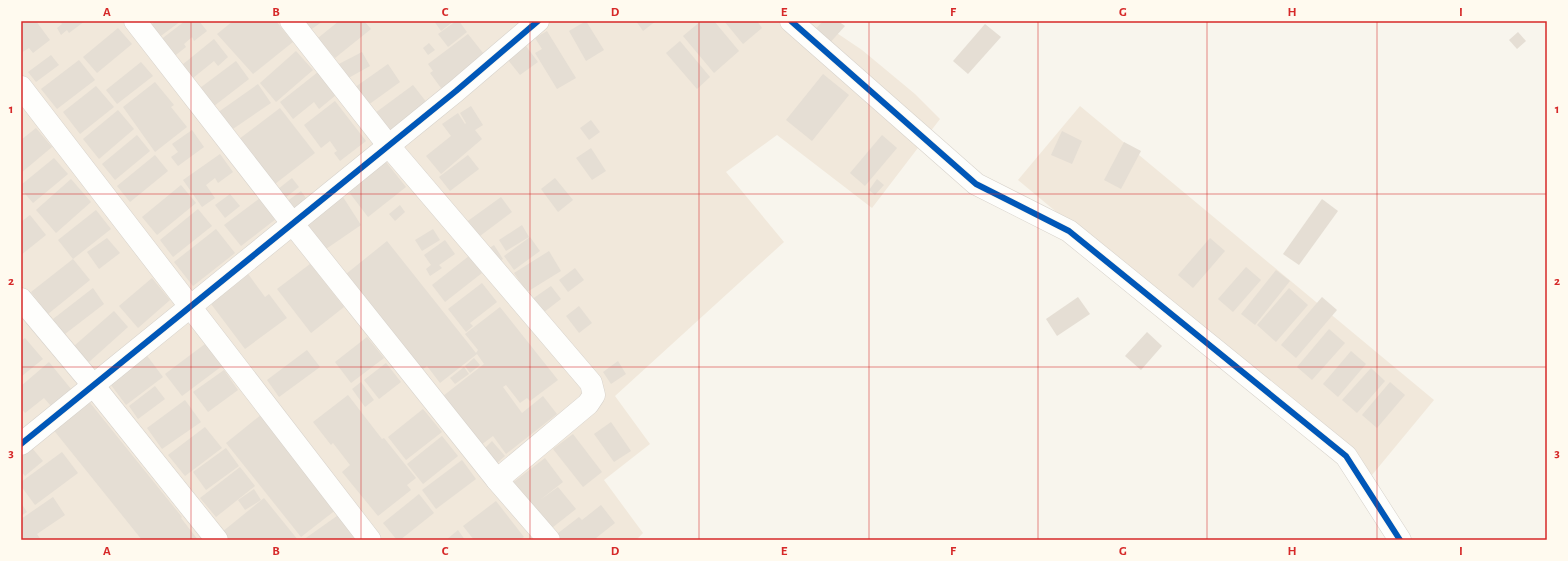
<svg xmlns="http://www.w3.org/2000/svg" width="1568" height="561" font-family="'Alegreya Sans',sans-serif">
<rect width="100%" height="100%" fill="#f8f5ed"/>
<g fill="#f1e8db">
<polygon points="21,21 819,21 862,50 915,94 940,119 872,208 777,135 726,172 784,242 615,396 650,444 604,480 643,533 636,540 21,540"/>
<polygon points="1080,106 1434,400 1372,475 1018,180"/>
</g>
<g fill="#e5ded4">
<polygon points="25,21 36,21 50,40 33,53 29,48 21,53 21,24"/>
<polygon points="60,21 85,21 69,33 67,30 61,35 57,28 62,24"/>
<polygon points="156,21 181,21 154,41 145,29"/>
<polygon points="185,21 199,21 207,31 194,41 192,37 184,44 186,47 172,58 155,44"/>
<polygon points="233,21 276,21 293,42 253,74 217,34"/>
<polygon points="295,21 323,21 309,31"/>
<polygon points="339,21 364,21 371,29 335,58 318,38"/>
<polygon points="434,21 454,21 441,31"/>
<polygon points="456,21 459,21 467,32 448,47 438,34"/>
<polygon points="586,21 604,50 586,61 569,31"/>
<polygon points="636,21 656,21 643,31"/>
<polygon points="701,21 714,21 739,51 714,73 683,36"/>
<polygon points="724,21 757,21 762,28 743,44"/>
<polygon points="823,21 838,21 845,26 827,46 812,33"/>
<polygon points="985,24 1001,37 968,74 953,61"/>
<polygon points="118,28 132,44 97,73 83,57"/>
<polygon points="547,31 576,78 557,89 535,53 542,49 535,38"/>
<polygon points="1518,32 1526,41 1517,49 1509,40"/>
<polygon points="468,34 487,58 447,88 444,86 441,88 430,73 433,71 428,64"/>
<polygon points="214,39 228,57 218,66 214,61 193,78 182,65"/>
<polygon points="680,41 710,77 697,89 666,53"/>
<polygon points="429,43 435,50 428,55 423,48"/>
<polygon points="526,46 538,62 520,75 508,60"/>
<polygon points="296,51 313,70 276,102 260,83"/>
<polygon points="362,52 370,66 343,81 335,66"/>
<polygon points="51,55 59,65 36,82 28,72"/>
<polygon points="79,60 95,80 57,109 41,89"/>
<polygon points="236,61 249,79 214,106 200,88"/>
<polygon points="141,62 153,76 117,104 106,90"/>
<polygon points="388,64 400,82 364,108 351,90"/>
<polygon points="318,72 336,95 319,109 314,102 293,119 280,102"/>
<polygon points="823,74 849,95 812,141 786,120"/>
<polygon points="155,82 174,105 171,107 187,127 155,152 123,107"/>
<polygon points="258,84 271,103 230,131 217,113"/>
<polygon points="413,85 431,108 388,140 371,116"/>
<polygon points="96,86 114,107 80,134 63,112"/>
<polygon points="335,101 366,141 340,161 334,153 337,151 330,141 321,148 304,125"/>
<polygon points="471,106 483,125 475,130 482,139 441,174 426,156 451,136 442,124 458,113 465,124 466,123 460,113"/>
<polygon points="280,108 315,153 275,184 239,139"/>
<polygon points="118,110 134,129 99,159 83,139"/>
<polygon points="591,120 600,132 589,140 580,128"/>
<polygon points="36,128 52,147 21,173 21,140"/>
<polygon points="192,130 204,147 178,166 171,157 178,152 172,144"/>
<polygon points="1062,131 1082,141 1072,164 1051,155"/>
<polygon points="137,135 150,151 115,180 102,164"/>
<polygon points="882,135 897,148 865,186 850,173"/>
<polygon points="1124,142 1141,151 1121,189 1104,180"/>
<polygon points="591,148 606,171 592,180 576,158"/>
<polygon points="220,154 233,172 218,183 215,178 206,185 215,198 202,207 183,180"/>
<polygon points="155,155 168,171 130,202 117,186"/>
<polygon points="468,155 479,169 450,191 439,177"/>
<polygon points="54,158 68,174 33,203 21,189 21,185"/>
<polygon points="386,162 406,187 368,217 349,192"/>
<polygon points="292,178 299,187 280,202 273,193"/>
<polygon points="555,178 573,200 558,212 541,189"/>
<polygon points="71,179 91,202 56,233 36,210"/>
<polygon points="877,179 884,185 875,195 869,190"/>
<polygon points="181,185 196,203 157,235 142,217"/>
<polygon points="301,191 308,201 293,212 286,202"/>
<polygon points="230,194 240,206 225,218 215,205"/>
<polygon points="343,197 361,225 323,251 304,223"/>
<polygon points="501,197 512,212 476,239 465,223"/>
<polygon points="260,198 276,219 241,246 224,225"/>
<polygon points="1322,199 1338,211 1299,265 1283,254"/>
<polygon points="400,205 405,212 395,221 389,214"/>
<polygon points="198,209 212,226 173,257 160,240"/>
<polygon points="96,210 111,229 73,259 58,240"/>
<polygon points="30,215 46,235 21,255 21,222"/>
<polygon points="522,225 529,237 506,251 499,240"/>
<polygon points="216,229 235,253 193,286 174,262"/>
<polygon points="433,229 440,240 422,251 415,240"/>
<polygon points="530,237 540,251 514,270 504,256"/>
<polygon points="107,238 120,253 99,269 87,252"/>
<polygon points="1210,238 1225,251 1193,288 1178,275"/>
<polygon points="445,240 455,254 439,265 442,268 430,276 426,269 431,265 424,255"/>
<polygon points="387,241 476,353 478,350 465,334 500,307 558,380 530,401 527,398 520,403 506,385 503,387 522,413 543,396 557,414 506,454 493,436 481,445 443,396 484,364 477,354 440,383 427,366 422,370 346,274"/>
<polygon points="494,245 503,259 493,265 484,252"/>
<polygon points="549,251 561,271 527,292 514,273"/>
<polygon points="469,256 482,273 445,302 432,285"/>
<polygon points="73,259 90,280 48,314 31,292"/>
<polygon points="310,264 344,307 311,333 277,289"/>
<polygon points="1246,267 1261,280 1233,312 1218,299"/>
<polygon points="575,268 584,280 568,292 559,280"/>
<polygon points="1276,270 1290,281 1255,325 1241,314"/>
<polygon points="246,271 265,297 269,294 287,318 245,349 208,300"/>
<polygon points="152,278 170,300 138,328 119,306"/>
<polygon points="482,283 497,302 470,323 473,326 466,332 448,309"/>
<polygon points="551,286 561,299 539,316 528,302"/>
<polygon points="93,288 104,304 65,334 53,319"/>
<polygon points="1289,288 1308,305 1276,342 1257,325"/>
<polygon points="1078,297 1090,314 1057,336 1046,319"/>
<polygon points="1322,297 1337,310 1296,358 1281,345"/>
<polygon points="579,306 592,323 579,333 566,316"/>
<polygon points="114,311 128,327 89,362 74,346"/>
<polygon points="1329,329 1345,343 1312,380 1297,367"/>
<polygon points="1147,332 1162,346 1141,370 1125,356"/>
<polygon points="367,337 384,358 351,383 335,362"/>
<polygon points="25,338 43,359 22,376 21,341"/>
<polygon points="205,344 222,366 182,396 165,374"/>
<polygon points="307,350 320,367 279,397 267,380"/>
<polygon points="1351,351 1366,364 1338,397 1323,384"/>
<polygon points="145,353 163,377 126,405 108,381"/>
<polygon points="474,358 480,365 470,373 465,366"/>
<polygon points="618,361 626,374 611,384 603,372"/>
<polygon points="49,362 71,389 51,406 44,398 25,413 21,408 21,386"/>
<polygon points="386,363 401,382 379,399 364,380"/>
<polygon points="464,367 469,374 455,384 450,378"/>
<polygon points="1371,368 1385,381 1357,413 1342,400"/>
<polygon points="224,370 238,390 208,412 193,392"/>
<polygon points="361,382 374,400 365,407 352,389"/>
<polygon points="1390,382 1405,395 1377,428 1362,415"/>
<polygon points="155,386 165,399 138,419 129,406"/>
<polygon points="348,395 382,439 384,438 416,478 407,485 411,490 378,516 342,472 350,465 333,443 331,445 313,422"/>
<polygon points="87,399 182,517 181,518 198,540 142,540 52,428"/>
<polygon points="185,400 201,422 162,449 147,428"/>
<polygon points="423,409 442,432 406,460 388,437"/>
<polygon points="262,414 337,509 301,537 226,443"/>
<polygon points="611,422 631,451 614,462 594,434"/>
<polygon points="205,427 222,448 185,476 168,455"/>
<polygon points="573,434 602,472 583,487 553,449"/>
<polygon points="442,436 458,456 423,484 407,464"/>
<polygon points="492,441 505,456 497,463 484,449"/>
<polygon points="32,448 43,461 25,476 21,471 21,457"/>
<polygon points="226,448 239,466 206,490 193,472"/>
<polygon points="62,452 78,473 35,505 21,486 21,482"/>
<polygon points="545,458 563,482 540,500 558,487 576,509 548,531 511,484"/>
<polygon points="462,460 476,479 436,509 422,490"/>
<polygon points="240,467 255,486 216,517 200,498"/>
<polygon points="254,489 261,500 245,510 238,500"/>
<polygon points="419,494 434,513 400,540 397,540 383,523"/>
<polygon points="53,497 65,515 37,534 41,540 21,540 21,519"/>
<polygon points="264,498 298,540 228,540 222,532"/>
<polygon points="496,501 524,537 520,540 474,540 463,526"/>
<polygon points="21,503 27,512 21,516"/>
<polygon points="601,505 615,523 596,538 598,540 555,540 553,537 579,517 582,520"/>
<polygon points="344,511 360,533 350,540 303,540"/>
<polygon points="458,530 465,540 446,540"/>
</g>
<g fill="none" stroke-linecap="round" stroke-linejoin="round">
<defs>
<g id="minor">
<polyline points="135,21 292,223 497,480 549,540"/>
<polyline points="291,21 388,145 591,383 594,395 588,404 497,480"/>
<polyline points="791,21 976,184 1069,231 1346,456 1400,540"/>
<polyline points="21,87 370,540"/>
<polyline points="21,299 93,385 217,540"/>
<polyline points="21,444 456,91 538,21"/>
</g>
</defs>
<use href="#minor" stroke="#d7d2cb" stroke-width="23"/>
<use href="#minor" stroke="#fefefc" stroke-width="22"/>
<defs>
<g id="cycleway">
<polyline points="791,21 976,184 1069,231 1346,456 1400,540"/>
<polyline points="21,444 456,91 538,21"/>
</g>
</defs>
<use href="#cycleway" stroke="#fffaef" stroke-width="8"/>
<use href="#cycleway" stroke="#0057b8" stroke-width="6"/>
</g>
<path fill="none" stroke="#d62828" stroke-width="1" stroke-opacity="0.55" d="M191 21V540M361 21V540M530 21V540M699 21V540M869 21V540M1038 21V540M1207 21V540M1377 21V540M21 194H1547M21 367H1547"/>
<rect width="1568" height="561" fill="none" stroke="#fffaef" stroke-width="44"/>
<rect x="22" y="22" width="1524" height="517" fill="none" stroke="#d62828" stroke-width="1.5"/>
<g font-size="13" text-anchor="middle" font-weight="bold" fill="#d62828">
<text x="107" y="16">A</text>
<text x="276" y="16">B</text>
<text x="445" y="16">C</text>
<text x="615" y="16">D</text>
<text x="784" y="16">E</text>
<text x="953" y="16">F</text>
<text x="1123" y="16">G</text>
<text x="1292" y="16">H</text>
<text x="1461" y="16">I</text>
<text x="11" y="113">1</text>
<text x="1557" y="113">1</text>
<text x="11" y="285">2</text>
<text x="1557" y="285">2</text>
<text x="11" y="457">3</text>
<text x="1557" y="457">3</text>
<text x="107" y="555">A</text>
<text x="276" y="555">B</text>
<text x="445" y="555">C</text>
<text x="615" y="555">D</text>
<text x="784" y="555">E</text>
<text x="953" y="555">F</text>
<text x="1123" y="555">G</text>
<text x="1292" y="555">H</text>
<text x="1461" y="555">I</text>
</g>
</svg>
